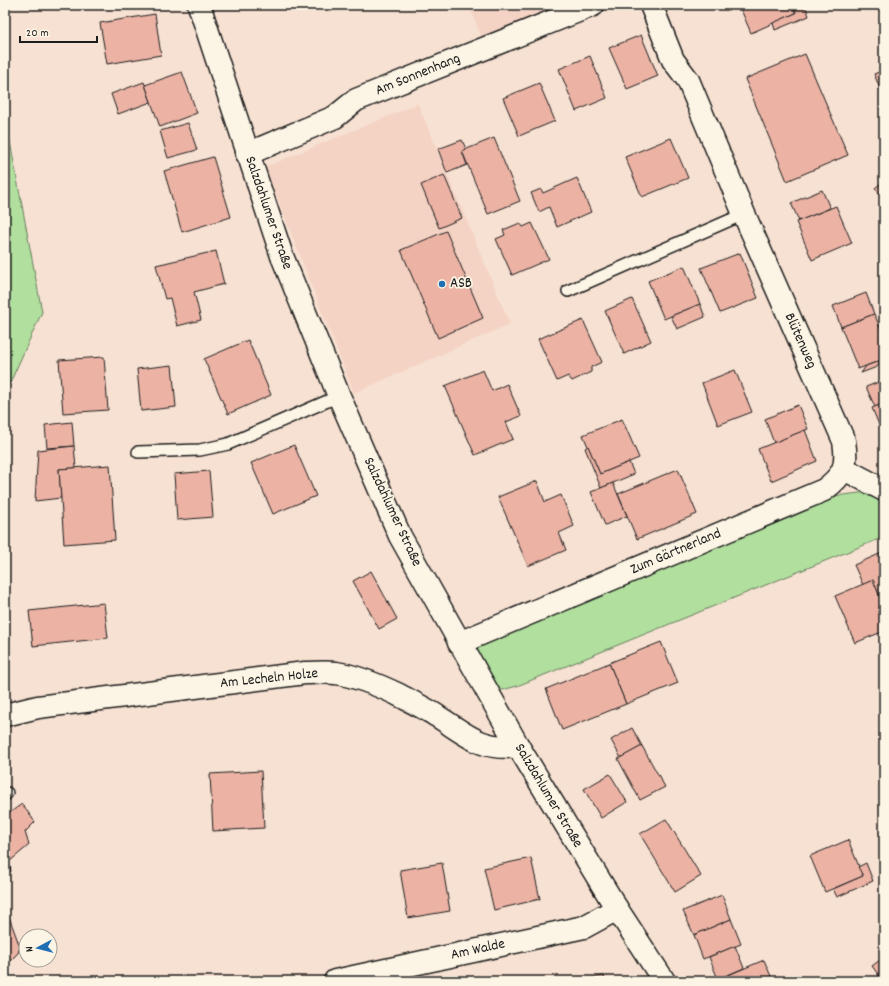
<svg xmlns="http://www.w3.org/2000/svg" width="889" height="986" font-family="Dekko,sans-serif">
<rect width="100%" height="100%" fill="#f7e1d2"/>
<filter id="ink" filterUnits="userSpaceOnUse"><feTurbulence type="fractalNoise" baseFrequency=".025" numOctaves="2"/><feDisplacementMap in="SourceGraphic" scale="8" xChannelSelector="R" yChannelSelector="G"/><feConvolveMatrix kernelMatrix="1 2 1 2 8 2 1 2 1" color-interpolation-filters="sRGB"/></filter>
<g filter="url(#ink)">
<g fill="#f4d3c4">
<polygon points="469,5 566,5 483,41"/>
<polygon points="418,104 510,324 354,393 265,167"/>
</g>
<g fill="#b1df9e" stroke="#667e5d">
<polygon points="5,115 42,312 5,394"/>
<polygon points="884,490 884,537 517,686 488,694 459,643 835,496"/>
</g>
<g fill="#ecb3a5" stroke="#1c1c1c">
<polygon points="739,5 793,5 796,13 751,33"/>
<polygon points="793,5 805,5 809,16 775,30 773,23 796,13"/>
<polygon points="155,14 161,55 107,64 100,23"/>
<polygon points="641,35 658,76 627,89 609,48"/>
<polygon points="805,54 848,155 787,181 745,79"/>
<polygon points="590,56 607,98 576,111 559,69"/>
<polygon points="884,70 884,98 874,74"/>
<polygon points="182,72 197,113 160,127 145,85"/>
<polygon points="144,82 151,102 118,114 111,94"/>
<polygon points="539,83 555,121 519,136 503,98"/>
<polygon points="188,123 197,150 168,158 160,131"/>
<polygon points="494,138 520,201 488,214 462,151"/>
<polygon points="671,138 688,178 642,197 625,157"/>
<polygon points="462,140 466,149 462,151 467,165 447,173 438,149"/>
<polygon points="213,157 231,217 182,232 164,171"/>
<polygon points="444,175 462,218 439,228 421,185"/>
<polygon points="577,178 591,212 557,227 549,207 539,212 531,193 541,189 543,193"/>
<polygon points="884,181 884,200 875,188"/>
<polygon points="822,190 830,208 799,221 791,203"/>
<polygon points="836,206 852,243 812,260 796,222"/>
<polygon points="520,223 523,227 532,223 549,259 512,275 496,239 505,235 503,230"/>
<polygon points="446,231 483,318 438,338 401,250"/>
<polygon points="216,251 224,284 194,292 201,320 177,326 170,298 165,299 156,265"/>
<polygon points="740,253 758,298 720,313 701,268"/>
<polygon points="684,266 700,304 664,319 648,281"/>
<polygon points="866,293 874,314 841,327 833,306"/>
<polygon points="632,299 651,341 624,354 605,311"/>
<polygon points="700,304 705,317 677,329 671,316"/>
<polygon points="874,314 881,329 884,327 884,359 858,369 841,327"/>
<polygon points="583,320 602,362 591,367 591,372 572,381 568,376 557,381 538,339"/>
<polygon points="248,340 271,395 228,414 204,359"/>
<polygon points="104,357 108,410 63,413 59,360"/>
<polygon points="882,360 877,367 861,373 866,366"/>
<polygon points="172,365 176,407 141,411 137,369"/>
<polygon points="483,370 492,391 507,384 521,416 506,422 513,439 475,455 445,386"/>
<polygon points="735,370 752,412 718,425 702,383"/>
<polygon points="884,380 884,403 875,407 866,387"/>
<polygon points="884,403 884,437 872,408"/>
<polygon points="798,405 808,429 774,443 765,419"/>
<polygon points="622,419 639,458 600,474 583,435"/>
<polygon points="72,422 74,446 47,448 45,425"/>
<polygon points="805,430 817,461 771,481 758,449"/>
<polygon points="294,445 316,496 273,514 251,463"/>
<polygon points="74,446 76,468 59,469 61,498 35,501 38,450"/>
<polygon points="588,446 600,474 629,462 634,474 601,488 585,448"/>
<polygon points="110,465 115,540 64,544 59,469"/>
<polygon points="678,469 697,514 637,539 618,494"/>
<polygon points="209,471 213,517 177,520 174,474"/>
<polygon points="537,481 545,502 561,495 574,526 559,533 566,550 528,566 498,497"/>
<polygon points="613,483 627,516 605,525 591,492"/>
<polygon points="884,552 884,607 873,580 863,585 854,565"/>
<polygon points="371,571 397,619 379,629 353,581"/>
<polygon points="873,580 884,607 884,631 855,643 835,596"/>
<polygon points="104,603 108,638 33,646 29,611"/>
<polygon points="661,642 678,683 626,704 609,663"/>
<polygon points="609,663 626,704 562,730 546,689"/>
<polygon points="632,728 642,746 621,758 611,740"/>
<polygon points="642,746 665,787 640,800 618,759"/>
<polygon points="261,771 264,828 213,831 210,774"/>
<polygon points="610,774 627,802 601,818 584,789"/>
<polygon points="22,804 35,822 25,832 29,845 9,862 11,871 5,877 5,816"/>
<polygon points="666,819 701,876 675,892 640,834"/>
<polygon points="848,840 863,876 825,892 810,856"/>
<polygon points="531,858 540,899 494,910 484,868"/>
<polygon points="442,863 450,911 408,918 400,870"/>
<polygon points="866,863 873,881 837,897 833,889 863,876 858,867"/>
<polygon points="722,895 731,919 694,935 683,911"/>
<polygon points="5,906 20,947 18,953 5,966"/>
<polygon points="731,919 741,944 703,959 694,935"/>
<polygon points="735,946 744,968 718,979 709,957"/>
<polygon points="884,957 884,981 883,981 872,966"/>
<polygon points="764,960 773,981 728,981 726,976"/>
<polygon points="604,976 605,981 573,981"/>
</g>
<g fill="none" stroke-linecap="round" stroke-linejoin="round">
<defs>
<g id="lane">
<polyline points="568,291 744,214"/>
<polyline points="138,452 200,450 228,444 339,396"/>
<polyline points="5,795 7,793"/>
</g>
<g id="street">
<polyline points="247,154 335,117 356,100 593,5"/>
<polyline points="844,469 884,490"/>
<path d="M459 643 824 490C844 475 848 466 844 441L744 214 688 80 673 60 651 5"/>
<path d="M5 715 38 707 305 673C315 673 326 672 336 673 356 676 378 685 397 694 410 701 425 708 437 716 466 734 481 751 518 746"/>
<polyline points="335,981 584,927 617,909"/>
</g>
<polyline id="secondary" points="199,5 282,256 339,396 400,536 518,746 617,909 664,981"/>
</defs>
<use href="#lane" stroke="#1c1c1c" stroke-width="14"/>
<use href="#street" stroke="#1c1c1c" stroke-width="25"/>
<use href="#secondary" stroke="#1c1c1c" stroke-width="25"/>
<use href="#lane" stroke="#fcf5e5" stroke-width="11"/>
<use href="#street" stroke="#fcf5e5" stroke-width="22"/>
<use href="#secondary" stroke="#fcf5e5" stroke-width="22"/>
</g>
</g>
<circle fill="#1f6fb2" stroke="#fcf5e5" stroke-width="1.5" cx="442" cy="284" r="4"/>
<g text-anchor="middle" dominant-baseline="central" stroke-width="3.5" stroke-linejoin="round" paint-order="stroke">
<g font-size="15" fill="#1c1c1c" stroke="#fcf5e5">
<text transform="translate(418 75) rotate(-22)">Am Sonnenhang</text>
<text transform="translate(268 213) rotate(71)">Salzdahlumer Straße</text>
<text transform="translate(800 341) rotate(66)">Blütenweg</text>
<text transform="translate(392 512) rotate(65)">Salzdahlumer Straße</text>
<text transform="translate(676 552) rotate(-23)">Zum Gärtnerland</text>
<text transform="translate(269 679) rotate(-6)">Am Lecheln Holze</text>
<text transform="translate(548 796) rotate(59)">Salzdahlumer Straße</text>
<text transform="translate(478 950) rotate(-12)">Am Walde</text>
</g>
<g font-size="15" fill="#1c1c1c" stroke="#fcf5e5" text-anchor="start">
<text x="450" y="284">ASB</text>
</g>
</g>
<rect width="889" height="986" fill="none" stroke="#fcf5e5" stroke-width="20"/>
<rect x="10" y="10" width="869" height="966" fill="none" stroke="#1c1c1c" stroke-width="1.5" filter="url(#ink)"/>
<g transform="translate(38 948) rotate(263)"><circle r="19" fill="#fcf5e5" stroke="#a29e95"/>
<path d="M0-3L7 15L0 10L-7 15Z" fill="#1f6fb2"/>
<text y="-6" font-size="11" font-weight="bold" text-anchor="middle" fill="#1c1c1c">N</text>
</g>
<path d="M20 36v6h77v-6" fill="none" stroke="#1c1c1c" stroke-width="2"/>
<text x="26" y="36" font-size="12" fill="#1c1c1c" stroke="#fcf5e5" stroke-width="3" paint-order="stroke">20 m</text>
</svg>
